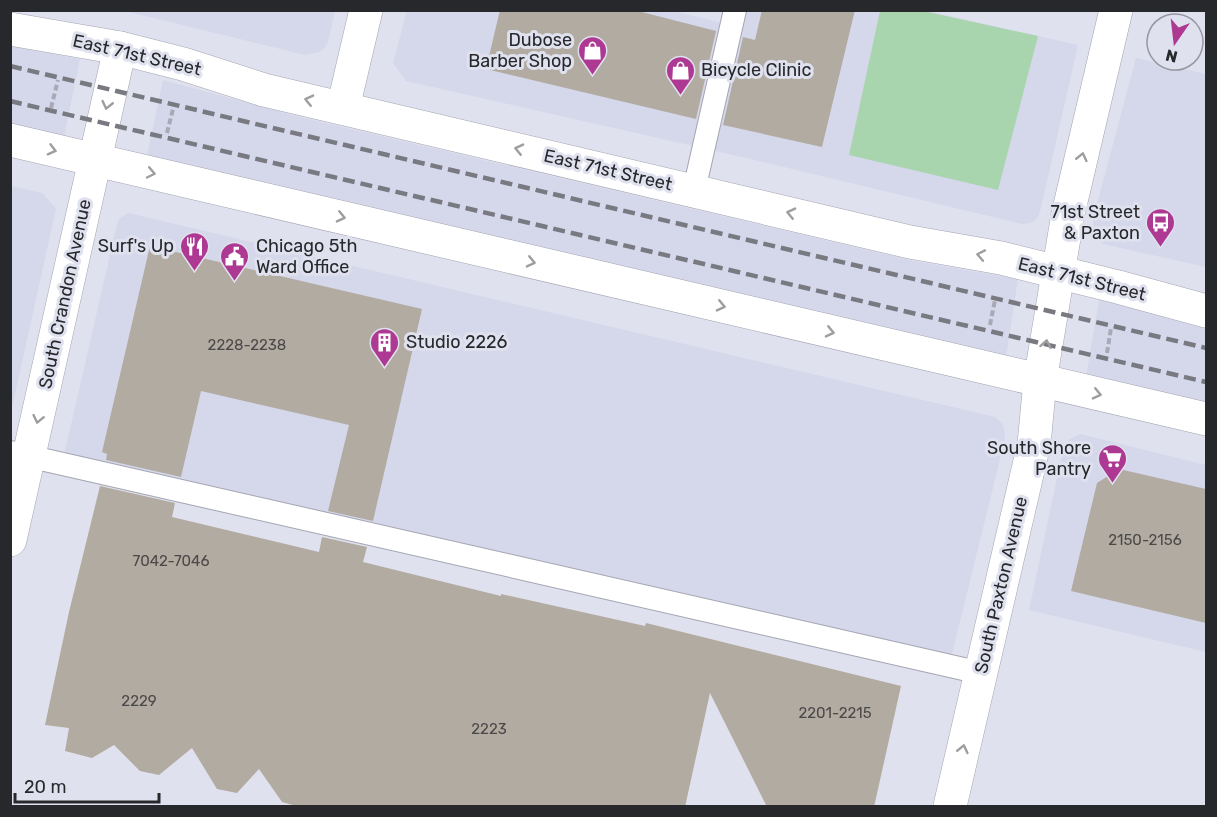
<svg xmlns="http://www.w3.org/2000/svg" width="1217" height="817" font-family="Rubik,sans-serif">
<rect width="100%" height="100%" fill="#e0e1ee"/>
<g fill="#d5d7eb">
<polygon points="407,10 669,10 731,25 735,11 923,10 1078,45 1041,208 1038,217 1031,223 1022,224 742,157 406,81 393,63"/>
<polygon points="125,11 335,11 328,42 324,49 319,52 305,55"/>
<polygon points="11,46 80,59 64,137 11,124"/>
<polygon points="1136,58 1206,74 1206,267 1103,244 1093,229 1093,219"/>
<polygon points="163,80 304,118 914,261 1018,279 1006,357 147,156"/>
<polygon points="11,186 42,193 56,209 11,412"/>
<polygon points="128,213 995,417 1001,422 1004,428 1005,439 949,666 62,464 116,229 119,219"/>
<polygon points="1099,300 1133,308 1206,329 1206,405 1086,377"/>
<polygon points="1080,434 1206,465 1206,652 1029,610 1063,450 1068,440"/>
</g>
<polygon fill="#a9d5ae" points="880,11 923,11 1038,36 998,190 849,155"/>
<g fill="#b2aba1">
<polygon points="500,10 634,10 716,31 696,119 486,69"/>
<polygon points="762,10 855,10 822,147 723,125 743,37 755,40"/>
<polygon points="150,246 422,309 373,521 328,511 349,425 201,391 181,477 106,460 107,454 102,452"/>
<polygon points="1119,469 1206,489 1206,623 1071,591 1097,483"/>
<polygon points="100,486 175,503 172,517 319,552 322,537 367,547 363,562 501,596 501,594 645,626 646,623 901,686 874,807 767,807 710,693 685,807 300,807 282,802 259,769 237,793 217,789 192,748 159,775 140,771 114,745 92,758 65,751 69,728 45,725 69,612"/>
</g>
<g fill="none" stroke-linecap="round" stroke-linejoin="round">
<defs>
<g id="service">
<polyline points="694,190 735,10"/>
<polyline points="10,452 981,673"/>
</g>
<g id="minor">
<polyline points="343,108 366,10"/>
<polyline points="10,540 120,48"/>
<polyline points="950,806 1034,444 1040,381 1068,214 1116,10"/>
</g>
<g id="secondary">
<polyline points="10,29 120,48 183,64 264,90 910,242 1001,258 1118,287 1206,311"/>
<polyline points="10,140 1206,419"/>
</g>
</defs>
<use href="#service" stroke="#a3a5b1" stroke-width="24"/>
<use href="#minor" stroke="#a3a5b1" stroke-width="34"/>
<use href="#secondary" stroke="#a3a5b1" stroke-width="34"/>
<g stroke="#a8a9b4" stroke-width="4" stroke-dasharray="6 3" stroke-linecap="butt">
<polyline points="51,108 58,80"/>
<polyline points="167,133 174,105"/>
<polyline points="990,325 995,300"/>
<polyline points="1107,353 1111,328"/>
</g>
<use href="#service" stroke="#fff" stroke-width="22"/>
<use href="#minor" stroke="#fff" stroke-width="33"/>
<use href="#secondary" stroke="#fff" stroke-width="33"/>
<g stroke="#787981" stroke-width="4.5" stroke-dasharray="12 6" stroke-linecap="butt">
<polyline points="10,66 1206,348"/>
<polyline points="10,101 1206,382"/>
</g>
</g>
<defs><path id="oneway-chevron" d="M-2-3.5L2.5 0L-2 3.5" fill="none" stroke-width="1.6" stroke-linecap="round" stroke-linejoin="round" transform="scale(1.5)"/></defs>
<g stroke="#9e9ea0">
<use href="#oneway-chevron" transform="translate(309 100) rotate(-167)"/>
<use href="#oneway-chevron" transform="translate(107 105) rotate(103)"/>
<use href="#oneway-chevron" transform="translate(519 149) rotate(-167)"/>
<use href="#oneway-chevron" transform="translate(52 150) rotate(15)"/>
<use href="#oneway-chevron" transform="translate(1082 157) rotate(-77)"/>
<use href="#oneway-chevron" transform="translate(151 173) rotate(12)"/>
<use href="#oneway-chevron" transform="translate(791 213) rotate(-167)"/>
<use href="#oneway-chevron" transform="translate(341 217) rotate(13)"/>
<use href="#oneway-chevron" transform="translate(981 255) rotate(-169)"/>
<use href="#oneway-chevron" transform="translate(531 262) rotate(13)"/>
<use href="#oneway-chevron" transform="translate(721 306) rotate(13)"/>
<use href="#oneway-chevron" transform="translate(830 332) rotate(13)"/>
<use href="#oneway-chevron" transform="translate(1046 344) rotate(-80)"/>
<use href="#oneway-chevron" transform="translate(1097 394) rotate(13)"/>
<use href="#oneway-chevron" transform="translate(38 419) rotate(102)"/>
<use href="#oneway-chevron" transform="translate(963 749) rotate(-77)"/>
</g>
<defs>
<symbol id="shop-pin" viewBox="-11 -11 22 30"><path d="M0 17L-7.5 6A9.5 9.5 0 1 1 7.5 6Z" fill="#ae3992" stroke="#e0e1ee"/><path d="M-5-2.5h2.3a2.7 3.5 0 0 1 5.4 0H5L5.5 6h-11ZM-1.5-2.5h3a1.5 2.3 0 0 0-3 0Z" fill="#fff"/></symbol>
<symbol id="bus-pin" viewBox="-11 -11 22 30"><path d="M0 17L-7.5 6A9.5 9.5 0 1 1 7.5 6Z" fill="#ae3992" stroke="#e0e1ee"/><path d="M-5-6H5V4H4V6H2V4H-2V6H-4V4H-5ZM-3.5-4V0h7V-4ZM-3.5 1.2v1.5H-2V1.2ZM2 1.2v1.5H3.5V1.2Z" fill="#fff"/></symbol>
<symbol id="restaurant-pin" viewBox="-11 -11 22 30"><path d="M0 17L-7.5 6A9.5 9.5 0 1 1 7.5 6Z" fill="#ae3992" stroke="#e0e1ee"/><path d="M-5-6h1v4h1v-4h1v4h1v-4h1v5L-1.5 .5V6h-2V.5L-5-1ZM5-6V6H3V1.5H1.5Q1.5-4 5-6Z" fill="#fff"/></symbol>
<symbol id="civic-pin" viewBox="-11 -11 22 30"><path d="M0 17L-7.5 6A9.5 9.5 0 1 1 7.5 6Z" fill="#ae3992" stroke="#e0e1ee"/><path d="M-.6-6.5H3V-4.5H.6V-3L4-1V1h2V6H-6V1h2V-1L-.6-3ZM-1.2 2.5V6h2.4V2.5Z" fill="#fff"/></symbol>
<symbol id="building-pin" viewBox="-11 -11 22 30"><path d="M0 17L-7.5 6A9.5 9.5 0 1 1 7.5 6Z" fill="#ae3992" stroke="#e0e1ee"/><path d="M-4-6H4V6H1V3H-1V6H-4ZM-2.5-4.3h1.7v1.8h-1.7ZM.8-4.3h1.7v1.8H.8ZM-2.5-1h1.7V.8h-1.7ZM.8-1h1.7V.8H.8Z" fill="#fff"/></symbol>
<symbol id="supermarket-pin" viewBox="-11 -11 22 30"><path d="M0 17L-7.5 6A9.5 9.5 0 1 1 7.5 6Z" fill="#ae3992" stroke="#e0e1ee"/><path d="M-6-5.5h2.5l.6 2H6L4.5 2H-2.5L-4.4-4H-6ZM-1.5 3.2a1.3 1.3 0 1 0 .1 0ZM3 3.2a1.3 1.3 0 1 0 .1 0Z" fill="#fff"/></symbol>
</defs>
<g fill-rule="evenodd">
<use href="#shop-pin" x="576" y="34" width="33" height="45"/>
<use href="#shop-pin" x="664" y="54" width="33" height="45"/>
<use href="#bus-pin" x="1144" y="206" width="33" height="45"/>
<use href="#restaurant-pin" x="178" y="230" width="33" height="45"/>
<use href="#civic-pin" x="218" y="240" width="33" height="45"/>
<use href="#building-pin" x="368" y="326" width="33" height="45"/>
<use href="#supermarket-pin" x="1096" y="442" width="33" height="45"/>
</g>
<g text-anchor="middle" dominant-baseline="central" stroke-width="6" stroke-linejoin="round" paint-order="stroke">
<g font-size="15" fill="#4a4949">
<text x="247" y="345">2228-2238</text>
<text x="1145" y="540">2150-2156</text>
<text x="171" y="561">7042-7046</text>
<text x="139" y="701">2229</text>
<text x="835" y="713">2201-2215</text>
<text x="489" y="729">2223</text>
</g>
<g font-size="18" fill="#27282c" stroke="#e0e1ee" text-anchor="end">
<text x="572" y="40">Dubose<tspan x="572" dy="21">Barber Shop</tspan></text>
<text x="701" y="70" text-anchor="start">Bicycle Clinic</text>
<text x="1140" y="212">71st Street<tspan x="1140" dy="21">&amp; Paxton</tspan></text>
<text x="174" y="246">Surf's Up</text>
<text x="256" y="246" text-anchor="start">Chicago 5th<tspan x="256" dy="21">Ward Office</tspan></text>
<text x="406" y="342" text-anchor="start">Studio 2226</text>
<text x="1091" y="448">South Shore<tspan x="1091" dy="21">Pantry</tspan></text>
</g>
<g font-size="18" fill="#27282c" stroke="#e0e1ee">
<text transform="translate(137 55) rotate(13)">East 71st Street</text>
<text transform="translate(608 170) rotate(13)">East 71st Street</text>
<text transform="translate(1082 279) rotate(14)">East 71st Street</text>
<text transform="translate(65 294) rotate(-78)">South Crandon Avenue</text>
<text transform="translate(1001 585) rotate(-77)">South Paxton Avenue</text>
</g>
</g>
<rect width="1217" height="817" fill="none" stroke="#27282c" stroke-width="24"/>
<g transform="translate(1175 42) rotate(194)"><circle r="28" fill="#e0e1ee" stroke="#9697a0" stroke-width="1.5"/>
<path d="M0-4.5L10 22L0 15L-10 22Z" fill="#ae3992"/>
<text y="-9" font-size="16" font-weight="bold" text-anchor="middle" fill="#27282c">N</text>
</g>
<path d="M15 793v9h144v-9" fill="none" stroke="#27282c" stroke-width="3"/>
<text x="24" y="793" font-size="18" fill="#27282c" stroke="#e0e1ee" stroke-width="4.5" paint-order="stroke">20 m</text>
</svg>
